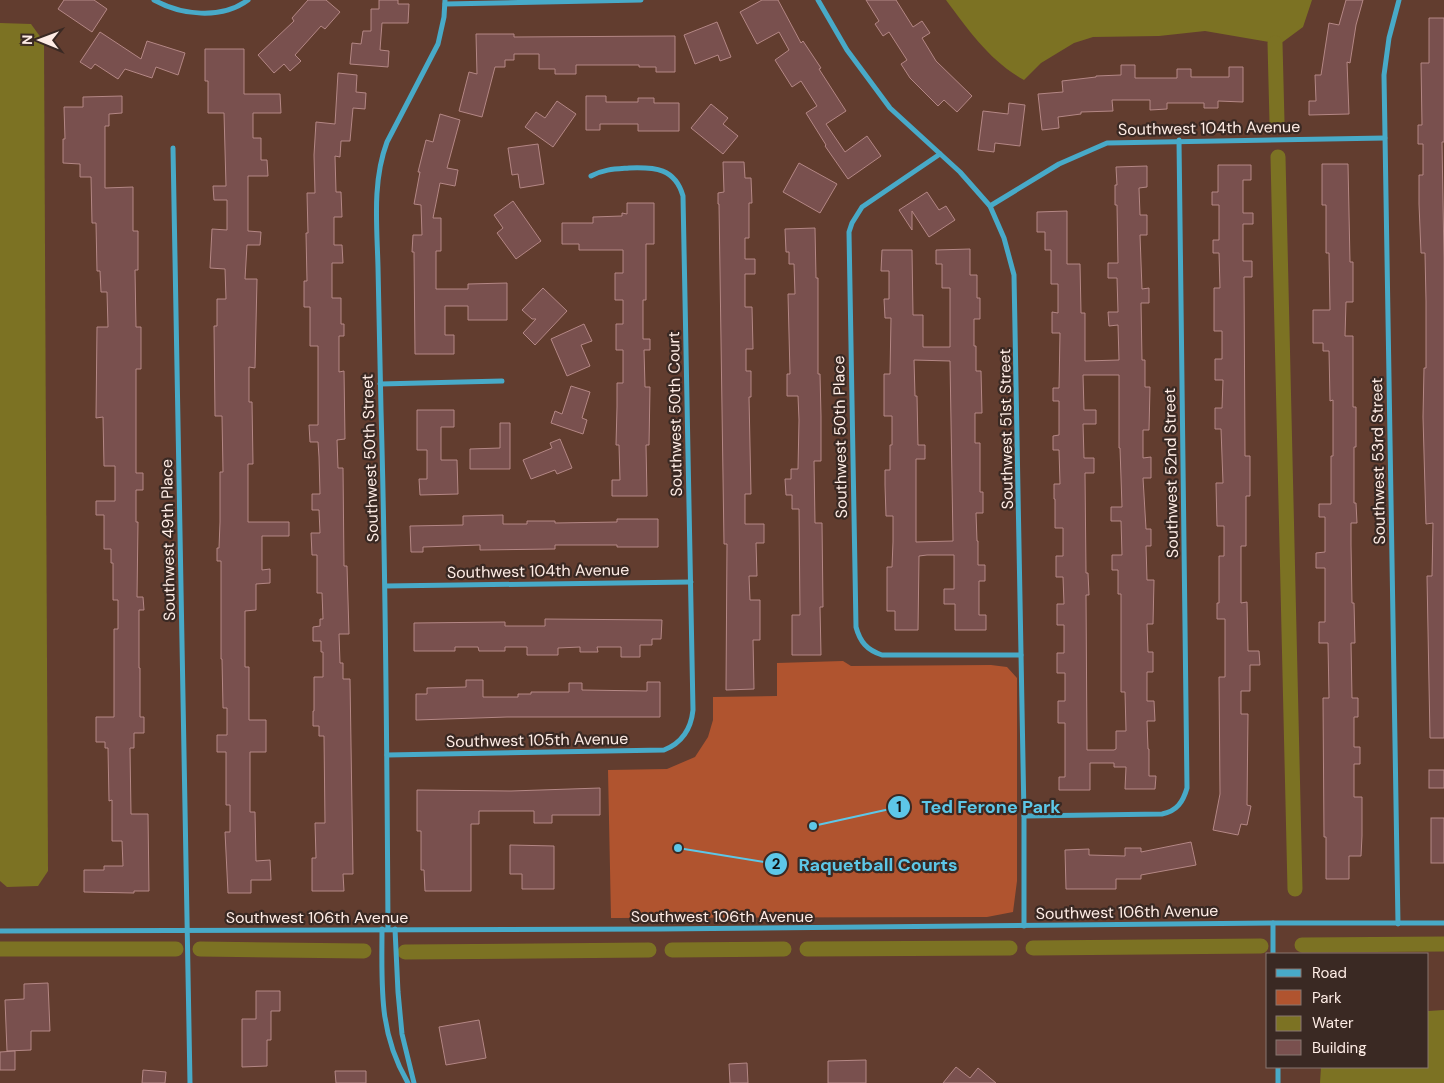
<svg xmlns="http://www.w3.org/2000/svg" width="1444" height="1083" font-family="'DM Sans',sans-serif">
<rect width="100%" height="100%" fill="#623d2f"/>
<polygon fill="#b0542f" points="843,661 851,666 991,665 1007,667 1017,678 1017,881 1013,912 987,917 611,918 608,770 667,769 695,757 708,737 713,720 713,697 777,696 777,663"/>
<g fill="#7c7223">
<path d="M946 0H1312L1303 27 1280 44 1205 31 1159 36 1093 37 1074 43 1041 63 1024 80C990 61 969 31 946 0Z"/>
<polygon points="0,23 31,24 44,42 48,871 38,886 7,887 0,881"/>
<polygon points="1444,1010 1444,1083 1320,1083 1321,1067 1428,1067 1428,1011"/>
</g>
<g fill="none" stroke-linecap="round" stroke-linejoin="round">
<g stroke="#7c7223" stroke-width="15">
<polyline points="1275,43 1277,122"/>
<polyline points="1278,157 1295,889"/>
<polyline points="1302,945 1444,944"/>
<polyline points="1033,948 1261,946"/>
<polyline points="0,949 176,949"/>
<polyline points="200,949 364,951"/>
<polyline points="807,949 1010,948"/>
<polyline points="672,950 784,949"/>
<polyline points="405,952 649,950"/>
</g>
</g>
<g fill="#79504e" stroke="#b48785" fill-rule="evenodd">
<polygon points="64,0 94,0 107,9 92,32 58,9"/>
<polygon points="308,0 326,0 340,12 325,29 321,26 295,55 301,61 290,71 284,64 274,73 258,55 294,21 292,18"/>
<polygon points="379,0 398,0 398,4 409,4 408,23 382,23 380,50 389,51 388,67 350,64 352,43 361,44 363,31 371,31 371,9 379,9"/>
<polygon points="762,0 778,0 801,43 803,41 821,68 819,69 846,111 826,124 845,152 867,136 881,156 848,179 825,146 826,145 806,113 817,106 801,81 792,87 775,60 789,50 779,32 757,44 740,12"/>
<polygon points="866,0 896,0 913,27 922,21 930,33 922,38 936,61 972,96 957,112 944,100 938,106 910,78 901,64 907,60 889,32 883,36 875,24 879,21"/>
<polygon points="1346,0 1363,0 1356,25 1350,63 1347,62 1349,114 1309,115 1309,101 1316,101 1315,75 1321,75 1329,23 1339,25"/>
<polygon points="1429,18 1444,18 1444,142 1442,142 1444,260 1444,738 1430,738 1427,576 1432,576 1433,523 1426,524 1423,417 1424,368 1426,368 1426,301 1425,253 1421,253 1419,204 1419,175 1423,175 1423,144 1418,144 1418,125 1422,125 1421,63 1429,63"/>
<polygon points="717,22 731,57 720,61 718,55 695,64 684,35"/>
<polygon points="100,32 141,59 147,41 185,53 178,75 156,67 152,78 125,69 118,79 95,64 91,69 80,62"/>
<polygon points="476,34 514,34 514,37 675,36 675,72 656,72 656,67 639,67 639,65 576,65 576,74 555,74 555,69 539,69 539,54 514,54 514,60 505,60 505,67 495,67 482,117 459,111 469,72 477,74"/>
<polygon points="205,49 244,49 244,94 280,94 281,113 253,113 253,138 261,138 261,160 267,160 268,176 248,176 248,231 261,232 260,245 247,245 245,279 257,279 255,368 249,367 249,402 252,402 253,464 248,464 248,522 289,522 289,536 262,536 262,570 270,569 270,583 256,584 256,610 245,611 245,667 249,667 249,720 266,720 266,752 250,752 250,812 255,812 256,861 270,860 271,880 251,880 251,893 228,893 225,832 230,832 230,805 226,805 226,752 217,752 217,735 227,735 227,708 223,708 222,659 221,659 221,561 217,561 217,548 219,548 220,522 220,472 223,472 222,416 215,416 214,326 217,326 217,299 226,299 225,269 210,268 212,229 227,230 227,200 214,200 213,186 226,186 224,113 208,113 208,81 205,81"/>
<polygon points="1121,65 1135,65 1135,78 1177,78 1177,69 1191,69 1191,77 1229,77 1229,67 1243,67 1243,102 1218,101 1218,108 1204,108 1204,103 1167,103 1167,109 1150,110 1150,100 1112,100 1113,111 1081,112 1081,114 1058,117 1059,128 1042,130 1038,94 1063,92 1062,81 1096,77 1096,76 1121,75"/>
<polygon points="338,73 357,75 356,92 366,93 365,109 353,108 350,141 341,141 340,157 335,156 336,192 341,192 342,217 334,217 334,245 342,245 343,263 332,263 332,298 341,298 341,324 344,324 344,336 339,336 339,372 344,371 345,439 337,440 338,468 343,468 344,566 347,566 349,634 339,634 340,663 343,663 343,679 350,679 353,874 343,874 344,891 312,891 312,858 316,858 315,823 325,823 324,736 319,736 319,726 313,726 313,711 314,711 314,677 323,677 323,652 321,652 321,641 313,641 313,627 320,626 320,619 323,619 322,593 317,593 317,555 312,555 311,533 320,533 319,510 312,510 312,494 320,494 319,457 318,442 310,442 309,425 318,425 318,346 310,346 310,307 304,307 304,281 307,281 306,233 308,233 307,193 315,193 314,155 316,122 335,124"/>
<polygon points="122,96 122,113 109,114 109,126 105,126 105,188 133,187 133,231 138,231 138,270 135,270 136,327 141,327 141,369 136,369 136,473 143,473 143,490 136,490 136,522 138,522 137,597 143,597 144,610 139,610 139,668 140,668 140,717 144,717 144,733 134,733 134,748 130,748 131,814 148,814 149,891 134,891 134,893 84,892 84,870 104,870 104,866 123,866 122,841 112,841 112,800 109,801 108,748 105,748 105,742 96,742 96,717 114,717 114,629 118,629 118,600 113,600 113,563 111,563 111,549 104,549 104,515 96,515 96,501 115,501 115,466 104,466 103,417 96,418 97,327 108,327 107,292 101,292 100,271 97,271 96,223 92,223 91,177 80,177 80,164 63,163 63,139 65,139 64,107 83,107 83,97"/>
<polygon points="586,96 606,96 606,102 638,102 638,98 654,98 654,103 679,103 679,131 638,131 638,124 600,124 600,130 586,130"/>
<polygon points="557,101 576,114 553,147 525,127 536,112 545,118"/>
<polygon points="1009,103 1025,105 1020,146 995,143 994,152 978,150 983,111 1008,114"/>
<polygon points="711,104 728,118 723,124 738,136 723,154 691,128"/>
<polygon points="440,114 460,120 447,168 458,170 455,186 440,183 433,218 441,218 441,251 436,251 436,289 468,289 468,284 507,283 507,320 468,320 468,306 445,306 445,335 454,335 454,354 415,354 414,252 412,252 413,235 422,235 421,205 414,204 420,172 418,172 426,140 433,142"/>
<polygon points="538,144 544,184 520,188 518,174 512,175 508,148"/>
<polygon points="723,162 744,162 745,178 751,178 752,203 749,203 749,238 745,238 745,259 755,259 755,274 745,274 745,307 752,307 753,349 746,349 746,371 751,371 751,397 749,397 751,494 745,494 745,524 764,524 764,543 756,543 757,576 749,576 750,600 760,600 760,640 753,640 754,689 726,690 727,544 724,544 719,204 718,204 718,193 724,192"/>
<polygon points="799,163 837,184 820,213 783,192"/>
<polygon points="1322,164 1348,164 1350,262 1353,262 1353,302 1346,302 1345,336 1353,336 1353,407 1356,407 1356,447 1354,447 1354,503 1356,503 1357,523 1351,523 1351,545 1352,603 1354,603 1355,643 1351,643 1352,698 1358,698 1358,717 1354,717 1354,747 1360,747 1360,764 1354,764 1354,797 1362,797 1362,836 1361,856 1349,856 1349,879 1326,879 1326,837 1324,837 1323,698 1329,698 1328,643 1319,643 1319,622 1325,622 1325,568 1316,568 1316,553 1325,552 1325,517 1319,517 1319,504 1331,504 1331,456 1333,456 1333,400 1330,401 1329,351 1323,351 1323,343 1313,343 1313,310 1330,310 1329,253 1326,253 1326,205 1322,205"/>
<polygon points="1218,165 1251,165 1251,180 1243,180 1243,213 1253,213 1253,224 1243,224 1243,261 1252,261 1252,277 1244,277 1245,456 1250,456 1250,496 1246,496 1246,546 1241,546 1241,603 1247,602 1248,651 1259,651 1260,665 1250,665 1250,691 1241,691 1241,714 1248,714 1247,805 1251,806 1247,825 1241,824 1238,835 1213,830 1220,794 1219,677 1225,677 1225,619 1217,619 1217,603 1219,603 1219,556 1224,556 1224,526 1217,526 1216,483 1223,483 1221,429 1215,429 1215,408 1222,408 1223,380 1215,380 1215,359 1222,359 1222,331 1214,331 1214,288 1220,288 1219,253 1213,253 1213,240 1219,240 1219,205 1212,205 1212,192 1218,192"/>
<path d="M1147 166V187L1139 188 1140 215H1147V235H1140L1142 289 1149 288V303H1141L1142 360H1145V387H1150L1149 430H1143V458L1151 457V478H1143L1146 529H1151V546H1146L1147 580H1154L1153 624H1147L1148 652H1153V672H1147V701H1154L1155 721H1147L1148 749H1149V776H1156L1155 789H1125L1126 767H1114V763H1090V790H1059V777H1065V723H1058V701H1065V673H1057V653H1064V625H1057V604H1064L1063 577H1056V556H1063V528H1055V499H1054V484H1060L1059 450H1053V436L1059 435V401H1053V388H1059L1060 333H1052V312L1058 313V284H1051V250H1045V232H1037V212L1067 211V264H1080L1081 313H1085V361L1119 360 1118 325 1109 326 1108 312H1118L1117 278H1108V263H1118L1117 205H1115V185H1117L1116 167ZM1083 375H1119V448H1120L1122 507H1111V521H1121L1122 555H1112V570H1118V594H1121V692H1125L1126 731H1116V749L1114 750H1087L1086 595H1089L1088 573H1086L1085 473H1094V458H1084L1083 424H1096V410H1084Z"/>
<polygon points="927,192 939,210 946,206 955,220 929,237 912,211 912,230 899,210"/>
<polygon points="513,201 541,241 516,259 497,233 503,228 494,215"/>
<polygon points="627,203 654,203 654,244 646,244 646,300 643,300 643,339 650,339 650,350 644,350 645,387 650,387 649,445 646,445 647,496 612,496 612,480 620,480 619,445 616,445 617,407 617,383 623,383 623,350 616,350 616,324 623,324 623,300 615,300 615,273 623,273 623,250 579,250 579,244 562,244 562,223 593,223 593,217 622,216 622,213 627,214"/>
<polygon points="815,228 816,278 818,278 818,374 820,374 821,416 821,461 814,461 815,523 822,523 823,607 820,607 821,655 792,655 792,615 800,615 799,509 792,509 792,495 786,495 785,479 791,479 791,469 798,469 799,420 798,396 787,396 787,374 790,374 788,294 795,294 794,264 789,264 789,252 786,252 785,229"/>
<path d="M970 249V275H977V298H980V319H974V346H976V371H981L982 413H975V443H980V492H983V513H976L977 541H978V565H985V581H979V615H986V630H955V604H944V589H954V555H927L919 556 918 630H895V611H887V567H892L893 542V516H886L885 485V470H890V445H892V416H884V374H890L891 318H885L884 299H889V271H881L882 250H912L913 315H923V347H950V288H942V264H936V250ZM914 360 950 361 953 541 916 542V459H925V445H918L917 396H915Z"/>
<polygon points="543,288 567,311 535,345 523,333 536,319 532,319 522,310"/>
<polygon points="584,324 592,341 581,345 590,366 567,376 551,339"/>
<polygon points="571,386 590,392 582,418 587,420 583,434 551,423 555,411 562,414"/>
<polygon points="417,410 454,410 454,427 441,427 441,460 457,460 458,494 420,495 419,479 427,479 427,450 417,450"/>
<polygon points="500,423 510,423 510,469 470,469 470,449 500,448"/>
<polygon points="560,439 572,468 557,474 555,470 531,479 523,460 552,448 550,443"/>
<polygon points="503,515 503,524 527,524 527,521 555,521 555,523 617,522 617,519 658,519 658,547 617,547 617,545 555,545 555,549 480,550 480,545 423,547 423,552 411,552 410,526 463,525 463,516"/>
<polygon points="545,619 662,620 661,639 652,639 652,645 640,645 640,657 621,657 621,647 597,647 598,652 580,652 580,647 558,648 558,655 527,655 527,647 505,647 505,651 479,651 478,647 455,647 455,651 414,651 414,623 505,622 505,626 545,626"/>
<polygon points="466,680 483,680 483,697 518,697 518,694 531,694 531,692 569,692 569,683 582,683 582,690 647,691 647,682 660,682 660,717 507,717 416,720 416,694 427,694 427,688 466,687"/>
<rect x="1429" y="770" width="15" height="18"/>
<polygon points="600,788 600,815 552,815 552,823 534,823 534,811 479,811 479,824 471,824 471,891 425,891 424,870 421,870 421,831 417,831 417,790 511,791"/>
<rect x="1431" y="818" width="13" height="45"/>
<polygon points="1191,842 1196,865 1141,875 1141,879 1116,879 1116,889 1066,889 1065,850 1089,849 1089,855 1125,856 1125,848 1141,848 1141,852"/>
<polygon points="510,845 554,846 554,889 522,889 522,874 510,874"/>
<polygon points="48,983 50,1031 31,1031 31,1050 7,1051 5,1000 24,999 24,984"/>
<polygon points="256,991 280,991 280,1011 271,1011 271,1040 267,1040 267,1066 242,1067 242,1019 256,1019"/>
<polygon points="479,1020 486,1058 446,1065 439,1027"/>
<polygon points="15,1051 15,1070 0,1070 0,1052"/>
<polygon points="866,1060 866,1083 828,1083 828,1061"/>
<polygon points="747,1063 748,1083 730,1083 729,1064"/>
<polygon points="956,1067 970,1078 978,1068 996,1083 943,1083"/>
<polygon points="143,1070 166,1072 165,1083 142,1083"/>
<polygon points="335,1071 366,1071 366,1083 336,1083"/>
</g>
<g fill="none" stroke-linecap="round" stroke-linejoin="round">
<g stroke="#48aac8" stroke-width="5">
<path d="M154 0C181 15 221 20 248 0"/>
<polyline points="818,0 847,50 890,108 960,172 990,206 1004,238 1014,275 1024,816 1024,926"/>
<polyline points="445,4 641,0"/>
<polyline points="173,148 190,1083"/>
<path d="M940 154 862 207 852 223 849 232 856 627C860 642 867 650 882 655H1021"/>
<polyline points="990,206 1059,164 1107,143 1385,138"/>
<polyline points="380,384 502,381"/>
<polyline points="386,586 691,582"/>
<path d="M387 755 664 750C682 743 691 729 693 710L683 196C675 168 655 167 629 168 615 169 604 169 591 176"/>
<path d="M1024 816 1162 814C1177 811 1183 802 1187 788L1179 140"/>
<polyline points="1273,923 1273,954"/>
<polyline points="1398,924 1384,75 1389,38 1399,0"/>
<path d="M382 929C382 986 378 1032 408 1083"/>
<path d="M388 929C387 756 386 583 381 410 380 362 379 315 378 267 377 226 372 182 387 142L438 44 444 17 445 0"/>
<polyline points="395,929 398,992 402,1034 414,1083"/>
<polyline points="0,931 660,929 1273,923 1444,923"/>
<polyline points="1278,1083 1278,1067"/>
</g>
</g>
<g text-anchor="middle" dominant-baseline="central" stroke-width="4.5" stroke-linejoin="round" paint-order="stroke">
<g font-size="16" fill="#feece5" stroke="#3a2923">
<text transform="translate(1209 128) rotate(-1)">Southwest 104th Avenue</text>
<text transform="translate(675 414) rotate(-91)">Southwest 50th Court</text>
<text transform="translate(1006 429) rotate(-91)">Southwest 51st Street</text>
<text transform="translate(840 437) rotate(-91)">Southwest 50th Place</text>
<text transform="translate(370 458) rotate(-92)">Southwest 50th Street</text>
<text transform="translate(1378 461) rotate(-91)">Southwest 53rd Street</text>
<text transform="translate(1171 473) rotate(-91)">Southwest 52nd Street</text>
<text transform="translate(168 540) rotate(-91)">Southwest 49th Place</text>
<text transform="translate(538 571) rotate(-1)">Southwest 104th Avenue</text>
<text transform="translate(537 740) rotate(-1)">Southwest 105th Avenue</text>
<text transform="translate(1127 912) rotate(-1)">Southwest 106th Avenue</text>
<text x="722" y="916">Southwest 106th Avenue</text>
<text x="317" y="917">Southwest 106th Avenue</text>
</g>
</g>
<path fill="none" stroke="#5dc7e8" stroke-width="2" d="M813 826L899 807M678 848L776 864"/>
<g fill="#5dc7e8" stroke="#3a2923" stroke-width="2">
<circle cx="813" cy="826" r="5"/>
<circle cx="678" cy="848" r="5"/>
<circle cx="899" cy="807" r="12"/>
<circle cx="776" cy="864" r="12"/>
</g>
<g font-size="15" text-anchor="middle" font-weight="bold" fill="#111">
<text x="899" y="812">1</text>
<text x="776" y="869">2</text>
</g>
<g font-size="18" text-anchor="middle" font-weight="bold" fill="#5dc7e8" stroke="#3a2923" stroke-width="4.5" stroke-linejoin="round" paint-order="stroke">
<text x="991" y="813">Ted Ferone Park</text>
<text x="878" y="871">Raquetball Courts</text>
</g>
<rect x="1266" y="953" width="162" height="115" fill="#3a2923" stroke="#887771"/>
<rect x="1276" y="969" width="25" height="8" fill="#48aac8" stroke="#887771"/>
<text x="1312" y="978" font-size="15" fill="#feece5">Road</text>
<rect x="1276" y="990" width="25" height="15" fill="#b0542f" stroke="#887771"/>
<text x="1312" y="1003" font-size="15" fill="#feece5">Park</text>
<rect x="1276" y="1016" width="25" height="15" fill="#7c7223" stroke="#887771"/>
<text x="1312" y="1028" font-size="15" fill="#feece5">Water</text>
<rect x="1276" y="1040" width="25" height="15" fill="#79504e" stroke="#887771"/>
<text x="1312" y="1053" font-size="15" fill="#feece5">Building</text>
<g transform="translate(40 40) rotate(271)" stroke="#3a2923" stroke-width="4" paint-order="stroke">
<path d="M0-4L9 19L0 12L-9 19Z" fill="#feece5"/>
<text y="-8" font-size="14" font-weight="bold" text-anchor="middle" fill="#feece5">N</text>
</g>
</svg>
